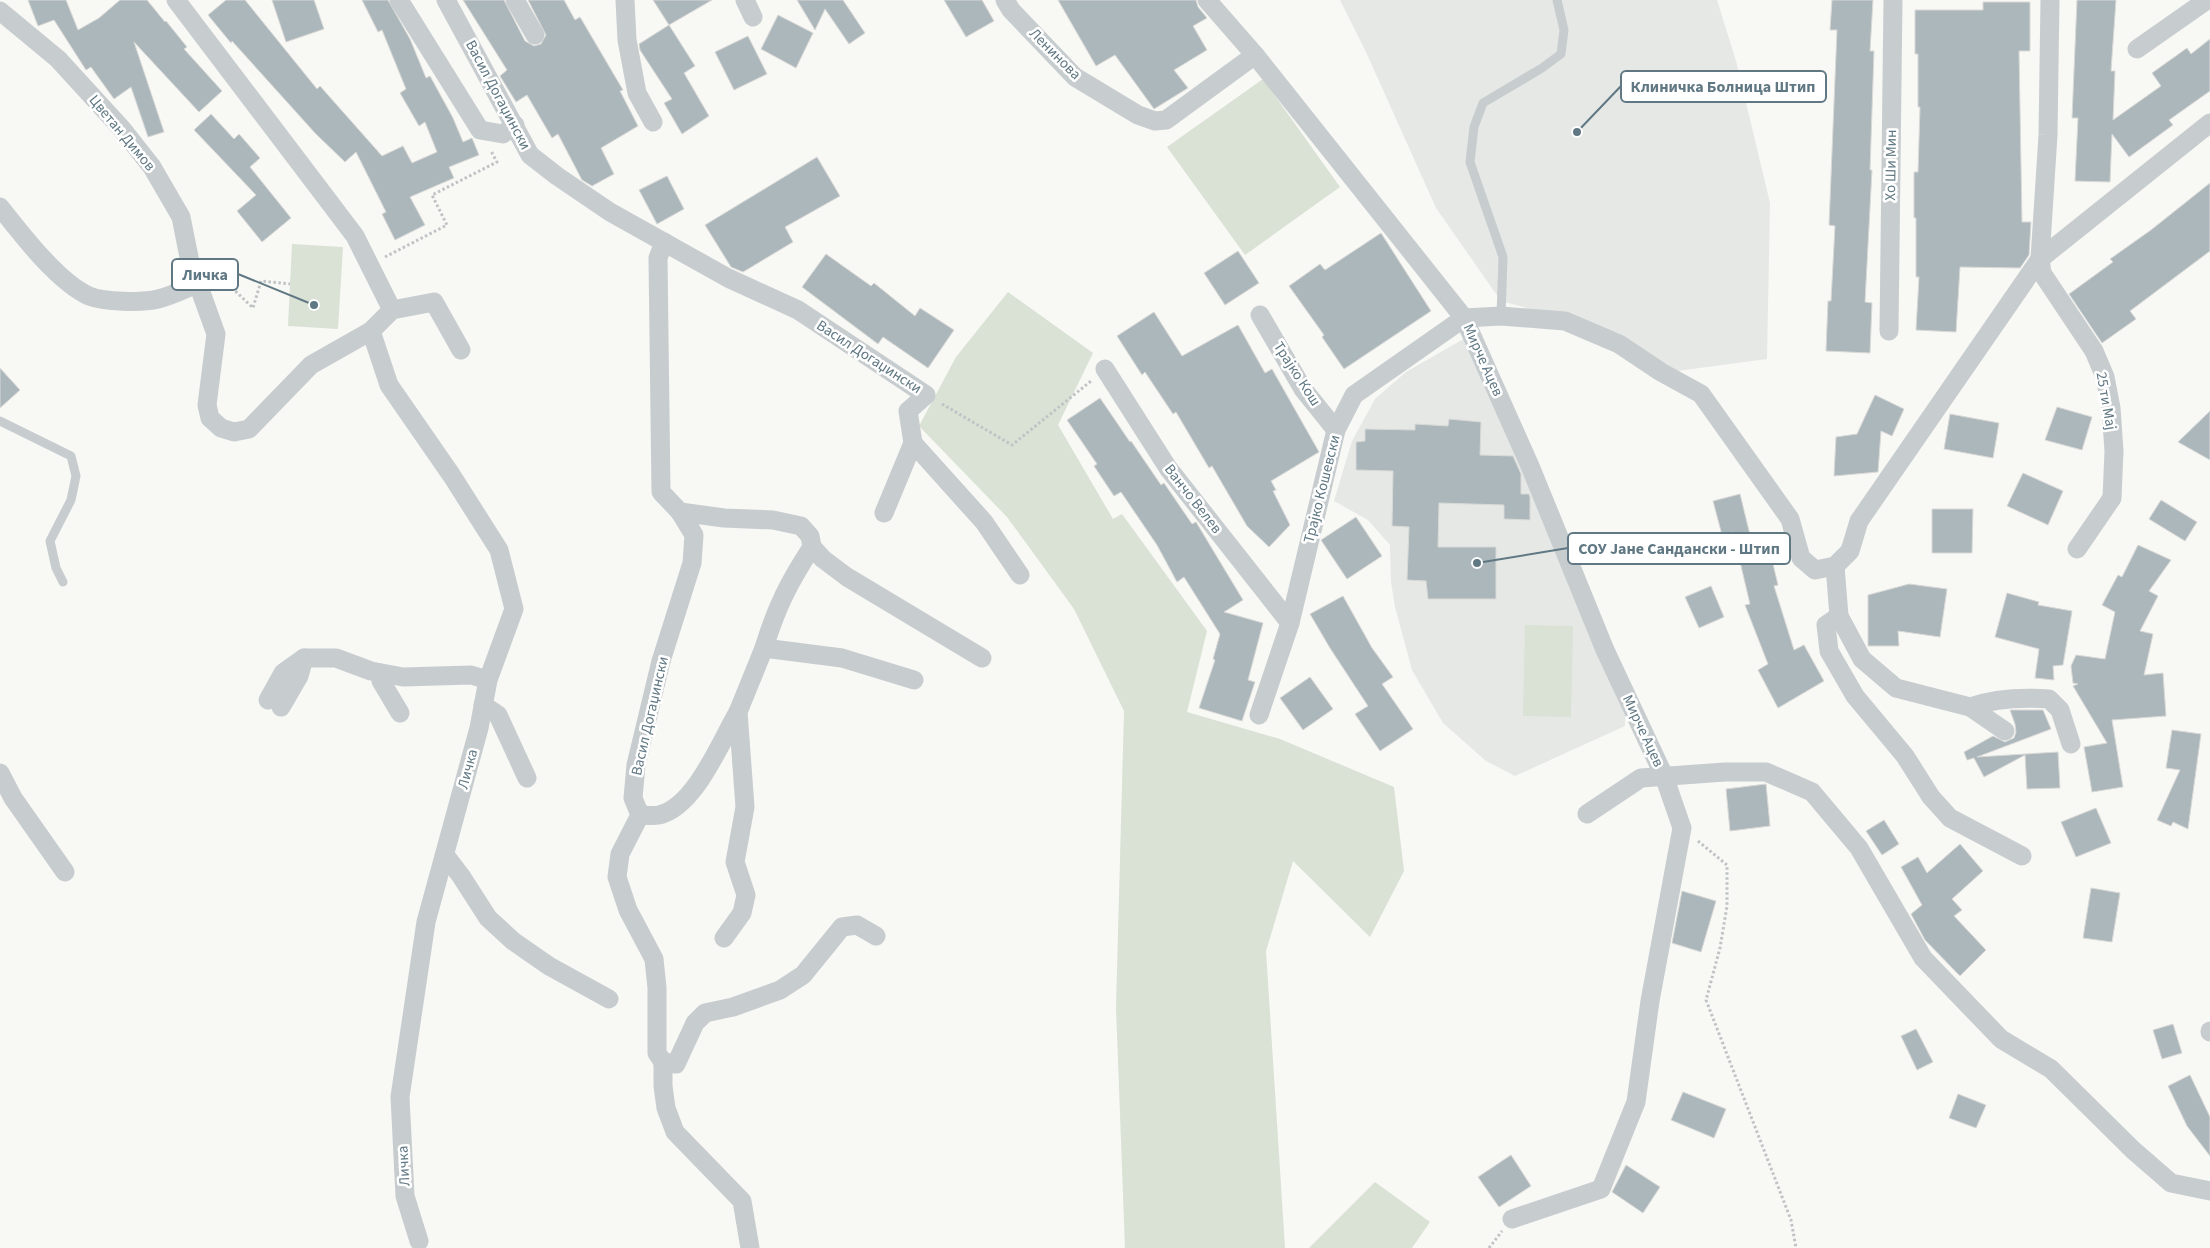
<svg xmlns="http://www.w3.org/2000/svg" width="2210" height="1248" font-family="'Source Sans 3',sans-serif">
<rect width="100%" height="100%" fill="#f8f8f5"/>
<g fill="#e6e8e6">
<polygon points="1340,0 1717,0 1736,61 1770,203 1767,359 1677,371 1618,333 1501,301 1436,208 1366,52"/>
<polygon points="1467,337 1625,708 1625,726 1515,776 1486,761 1443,723 1412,670 1395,607 1391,582 1390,545 1368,520 1334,501 1352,441 1375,399 1406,372"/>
</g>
<g fill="#dae1d5">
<polygon points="1263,79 1340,187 1245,255 1167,147"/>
<polygon points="292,244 343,247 338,329 288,326"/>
<polygon points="1008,292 1093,353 1058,425 1113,519 1122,514 1207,631 1187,712 1280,739 1394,787 1404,871 1370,937 1293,861 1266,951 1285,1248 1125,1248 1116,1007 1124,711 1074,609 1007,517 919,426 956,357"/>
<polygon points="1525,625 1573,626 1571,717 1523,716"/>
<polygon points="1375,1182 1430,1222 1412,1248 1309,1248"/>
</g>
<g fill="#abb7bb" stroke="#dad9d7">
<polygon points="28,0 66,0 78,30 99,18 120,0 147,0 165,22 166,21 187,47 184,49 222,91 199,112 134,42 164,132 148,137 131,87 114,99 91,67 86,70 54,20 38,26"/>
<polygon points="226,0 245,0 317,89 320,86 382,156 403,146 412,163 437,152 425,122 419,126 400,93 406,89 382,30 378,32 362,0 388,0 410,39 426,78 430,76 453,118 463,142 472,138 479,155 449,167 454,178 410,197 425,225 395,240 382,214 386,212 356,152 345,162 315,133 232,41 231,43 208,15"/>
<polygon points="272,0 314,0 324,29 286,42"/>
<polygon points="463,0 504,0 525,41 534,46 541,44 546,35 528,0 564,0 575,20 580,17 623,90 620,91 638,126 601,148 614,174 592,186 582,180 558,134 552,138 527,95 516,102 500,76 507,70"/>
<polygon points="653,0 712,0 669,25"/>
<polygon points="797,0 843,0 865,33 849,44 825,9 815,30"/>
<polygon points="944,0 982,0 994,21 966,37"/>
<polygon points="1058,0 1196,0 1198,7 1207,18 1193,26 1207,50 1174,70 1188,88 1154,109 1115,55 1096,66"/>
<polygon points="1832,0 1873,0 1870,51 1874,51 1870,170 1872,170 1865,302 1872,303 1870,353 1826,351 1828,301 1831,301 1835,226 1829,225 1837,30 1830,30"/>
<polygon points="2077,0 2116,0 2111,71 2115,71 2113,120 2161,86 2152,73 2187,48 2191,54 2210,39 2210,91 2169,120 2173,125 2129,157 2112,134 2110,182 2075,181 2078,118 2072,118"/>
<polygon points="1983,2 2030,2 2030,51 2019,51 2022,222 2031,222 2029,255 2020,268 1960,267 1956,332 1916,330 1919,277 1916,277 1916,218 1914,218 1914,172 1918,172 1920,107 1918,107 1918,54 1915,54 1915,10 1983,10"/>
<polygon points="778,15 813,33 796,68 761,49"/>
<polygon points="669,25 695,66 684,73 709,116 682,134 664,103 672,99 640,50 639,44"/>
<polygon points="748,36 767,74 734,90 715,52"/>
<polygon points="211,114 234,139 239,134 260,158 250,167 291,218 262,242 237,211 256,195 194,130"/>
<polygon points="817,157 840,196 785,227 793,242 743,272 731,267 705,225"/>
<polygon points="667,176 684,209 657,224 639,190"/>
<polygon points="2210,183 2210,251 2130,311 2136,319 2102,343 2069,294 2113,262 2110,259 2151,230"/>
<polygon points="1381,233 1431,311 1344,369 1322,337 1324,335 1289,286 1320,264 1325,270"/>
<polygon points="1238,251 1259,283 1225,305 1204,273"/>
<polygon points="826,254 871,286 874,283 915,316 920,308 954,330 928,368 883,337 878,344 802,287"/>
<polygon points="1154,312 1182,356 1238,325 1265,373 1272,369 1319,452 1271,481 1276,490 1273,491 1290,525 1269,547 1247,526 1212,466 1209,468 1176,412 1173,414 1145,372 1142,375 1117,336"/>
<polygon points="0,368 20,390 0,408"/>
<polygon points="1875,395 1904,409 1892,436 1881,431 1878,472 1834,476 1836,437 1857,434"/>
<polygon points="1100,398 1130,442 1131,441 1161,485 1164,483 1192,524 1196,522 1243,600 1224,612 1263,623 1248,680 1255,682 1242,721 1199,708 1215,660 1213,659 1220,634 1184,577 1177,582 1157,545 1121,492 1114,496 1094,466 1097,464 1067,420"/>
<polygon points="2057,407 2092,417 2082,450 2045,440"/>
<polygon points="2210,411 2210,460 2178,442"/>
<polygon points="1950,414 1999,423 1993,458 1944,449"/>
<polygon points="1449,419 1481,422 1480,455 1513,456 1521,474 1521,494 1529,494 1530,497 1530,520 1504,519 1504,505 1439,503 1438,547 1496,547 1496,599 1428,599 1426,581 1407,580 1409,527 1392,526 1393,471 1356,470 1356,442 1365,441 1365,429 1415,430 1415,424 1448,426"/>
<polygon points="2023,473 2063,491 2048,525 2007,506"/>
<polygon points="1740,494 1752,543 1767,539 1778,585 1774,586 1794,650 1804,645 1824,681 1778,708 1758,670 1768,664 1745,605 1750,604 1733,532 1722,535 1713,501"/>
<polygon points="2161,500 2197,522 2185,541 2149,519"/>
<polygon points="1932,509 1973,509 1972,553 1932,553"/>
<polygon points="1356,517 1382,556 1347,579 1321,540"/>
<polygon points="2138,545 2171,560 2149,591 2158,596 2140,631 2153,634 2144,675 2163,673 2166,716 2112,720 2123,787 2092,792 2084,747 2107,743 2073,686 2078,684 2073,683 2071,666 2076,655 2105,659 2115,612 2102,605 2118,575 2122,577"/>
<polygon points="1909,584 1947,589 1940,637 1898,631 1899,646 1868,646 1868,595"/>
<polygon points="1711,586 1724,617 1699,628 1685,597"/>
<polygon points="2007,593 2039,602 2038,605 2072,611 2063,665 2053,666 2054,680 2035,678 2039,649 1995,637"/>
<polygon points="1343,596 1372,648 1393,677 1382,684 1413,729 1380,751 1355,714 1368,706 1330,648 1310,614"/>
<polygon points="1310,677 1333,709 1303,730 1280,698"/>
<polygon points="2010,710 2043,710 2051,729 1977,757 2058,752 2060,788 2027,789 2025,755 1984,777 1974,758 1967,760 1964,752 1993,736 2005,742 2014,738 2016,732 2015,724"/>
<polygon points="2172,730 2201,734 2188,829 2173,822 2171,826 2157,820 2180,770 2166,768"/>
<polygon points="1766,784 1770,826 1730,831 1726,789"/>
<polygon points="2096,808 2111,843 2076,857 2061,822"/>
<polygon points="1884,820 1899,844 1882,855 1866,831"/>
<polygon points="1960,844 1983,871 1952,899 1962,910 1954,916 1986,950 1960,976 1925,940 1911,914 1922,905 1901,867 1918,857 1927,873"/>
<polygon points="2091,888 2120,893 2112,942 2083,938"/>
<polygon points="1682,891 1716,901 1701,952 1672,943"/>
<polygon points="2173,1024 2182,1053 2162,1059 2153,1030"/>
<polygon points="1916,1029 1933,1062 1917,1070 1901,1036"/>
<polygon points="2190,1075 2210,1117 2210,1156 2187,1126 2168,1086"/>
<polygon points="1683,1092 1726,1109 1714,1138 1671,1120"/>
<polygon points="1958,1094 1986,1105 1976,1128 1949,1118"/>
<polygon points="1511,1155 1531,1186 1499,1207 1478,1177"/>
<polygon points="1626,1165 1660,1187 1643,1213 1612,1192"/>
</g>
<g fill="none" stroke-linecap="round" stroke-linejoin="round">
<g stroke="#c0c3c5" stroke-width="3" stroke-dasharray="2.5 2.5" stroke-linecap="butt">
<polyline points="385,257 447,225 432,195 497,162 491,151"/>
<polyline points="215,281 224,280 253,308 261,281 290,284"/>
<polyline points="942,404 1012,445 1091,381"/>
<polyline points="1698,841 1727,865 1727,906 1720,948 1706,1000 1791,1220 1796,1248"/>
<polyline points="1489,1248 1502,1231"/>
</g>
<g stroke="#c7cccf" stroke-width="9">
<polyline points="1501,316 1503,257 1470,162 1474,127 1483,103 1542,68 1561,54 1564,30 1557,0"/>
<polyline points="0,421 71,456 76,476 71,500 50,541 56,568 63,582"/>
</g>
<g stroke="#c7cccf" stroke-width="19">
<polyline points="176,0 355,236 392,310"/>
<polyline points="399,0 480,130 503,134 515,125"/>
<polyline points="446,0 530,155 557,176 610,212 728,278 798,310 926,395 908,411 913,443 984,522 1020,575"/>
<polyline points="515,0 535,35"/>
<polyline points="625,0 627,40 637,93 653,122"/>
<polyline points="745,0 753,17"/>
<polyline points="1005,0 1011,10 1075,77 1138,115 1155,121 1166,120 1255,55"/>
<polyline points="1207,0 1255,55 1464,318 1530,466 1605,650 1664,776 1682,828 1650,1001 1636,1102 1601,1189 1512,1219"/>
<polyline points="2050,0 2048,135 2040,259 2042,273 2094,351 2105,377 2111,408 2114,451 2112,498 2077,549"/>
<polyline points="0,11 58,59 122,129 152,167 181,217 190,262 216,334 207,405 210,418 221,428 234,432 249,429 311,365 371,331 392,310 434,302 461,350"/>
<polyline points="2137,49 2207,0"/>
<path d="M0 207C22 235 58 282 89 296 104 302 142 303 158 299 171 296 185 289 197 284"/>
<polyline points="664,242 658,258 661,492 680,512 724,518 773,520 801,526 810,536 812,547 823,559 847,577 982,658"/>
<polyline points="1260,315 1303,389 1336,430"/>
<polyline points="371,331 389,385 452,476 499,550 514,609 488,680 479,728 426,922 400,1097 405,1196 419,1241"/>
<polyline points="1889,331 1893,0"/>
<polyline points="1105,369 1168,468 1290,623"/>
<polyline points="884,513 913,443"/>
<path d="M812 547C789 582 776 608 764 648L842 658 914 680"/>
<polyline points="1835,566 1839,616 1862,659 1896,688 1970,707 2005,731"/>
<polyline points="1839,616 1826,625 1829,651 1855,696 1905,756 1931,797 1950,818 2022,856"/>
<polyline points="380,673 381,681 400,713"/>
<polyline points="268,700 283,673 304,658 336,658 371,671 403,677 471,675 488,680"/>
<polyline points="483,705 498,715 527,778"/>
<polyline points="281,707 299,676 304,658"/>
<path d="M1970 707C1996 698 2022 697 2049 699L2060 710 2071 744"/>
<polyline points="1259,715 1290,623 1336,430 1354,395 1464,318 1501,316 1565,321 1619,344 1661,372 1701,394 1790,519 1801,558 1815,570 1835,566 1850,551 1859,521 2040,259 2210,123"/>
<polyline points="0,773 13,798 65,872"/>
<polyline points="1587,814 1641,778 1725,772 1766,772 1812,792 1859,848 1923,958 2001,1039 2051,1069 2133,1150 2171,1183 2210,1191"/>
<path d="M640 815C646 815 653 816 659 815 695 807 721 741 738 712"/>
<polyline points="445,855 461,876 488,918 513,941 549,966 609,999"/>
<polyline points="724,938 742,913 746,895 735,862 745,807 738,712 764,648"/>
<polyline points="2210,1031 2210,1032"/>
<polyline points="663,1062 657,1053 657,988 654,959 628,910 617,877 620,854 640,815 633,798 636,765 661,661 692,563 694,535 680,512"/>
<polyline points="750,1248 742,1201 675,1132 666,1108 663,1086 663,1062 676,1064 695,1023 705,1013 733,1007 780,990 803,975 842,927 857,925 876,936"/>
</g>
</g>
<g text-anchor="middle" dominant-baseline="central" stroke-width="5" stroke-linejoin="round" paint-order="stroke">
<g font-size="15" fill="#607883" stroke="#fff">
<text transform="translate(1055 54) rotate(45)">Ленинова</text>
<text transform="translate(498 95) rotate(62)">Васил Догаџински</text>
<text transform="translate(122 133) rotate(50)">Цветан Димов</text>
<text transform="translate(1891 165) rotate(-89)">Хо Ши Мин</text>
<text transform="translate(869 357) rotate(33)">Васил Догаџински</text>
<text transform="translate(1483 360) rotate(66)">Мирче Ацев</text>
<text transform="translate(1297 374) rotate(57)">Трајко Кош</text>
<text transform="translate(2106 401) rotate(80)">25 ти Мај</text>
<text transform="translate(1322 489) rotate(-76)">Трајко Кошевски</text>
<text transform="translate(1193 499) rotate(52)">Ванчо Велев</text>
<text transform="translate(650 716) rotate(-77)">Васил Догаџински</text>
<text transform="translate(1643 731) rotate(65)">Мирче Ацев</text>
<text transform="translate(468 769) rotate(-75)">Личка</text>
<text transform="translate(404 1166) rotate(-93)">Личка</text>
</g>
</g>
<path fill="none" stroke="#607883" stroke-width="2" d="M1577 132L1621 86M314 305L238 274M1477 563L1568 548"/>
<g fill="#607883" stroke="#fff" stroke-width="2">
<circle cx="1577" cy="132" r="5"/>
<circle cx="314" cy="305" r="5"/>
<circle cx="1477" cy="563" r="5"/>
</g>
<g fill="#fff" stroke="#607883" stroke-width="2">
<rect x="1621" y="71" width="205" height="31" rx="5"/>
<rect x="172" y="259" width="66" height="31" rx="5"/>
<rect x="1568" y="533" width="222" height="31" rx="5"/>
</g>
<g font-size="16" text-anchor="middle" font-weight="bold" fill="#607883">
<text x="1723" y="92">Клиничка Болница Штип</text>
<text x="205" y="280">Личка</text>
<text x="1679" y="554">СОУ Јане Сандански - Штип</text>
</g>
</svg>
